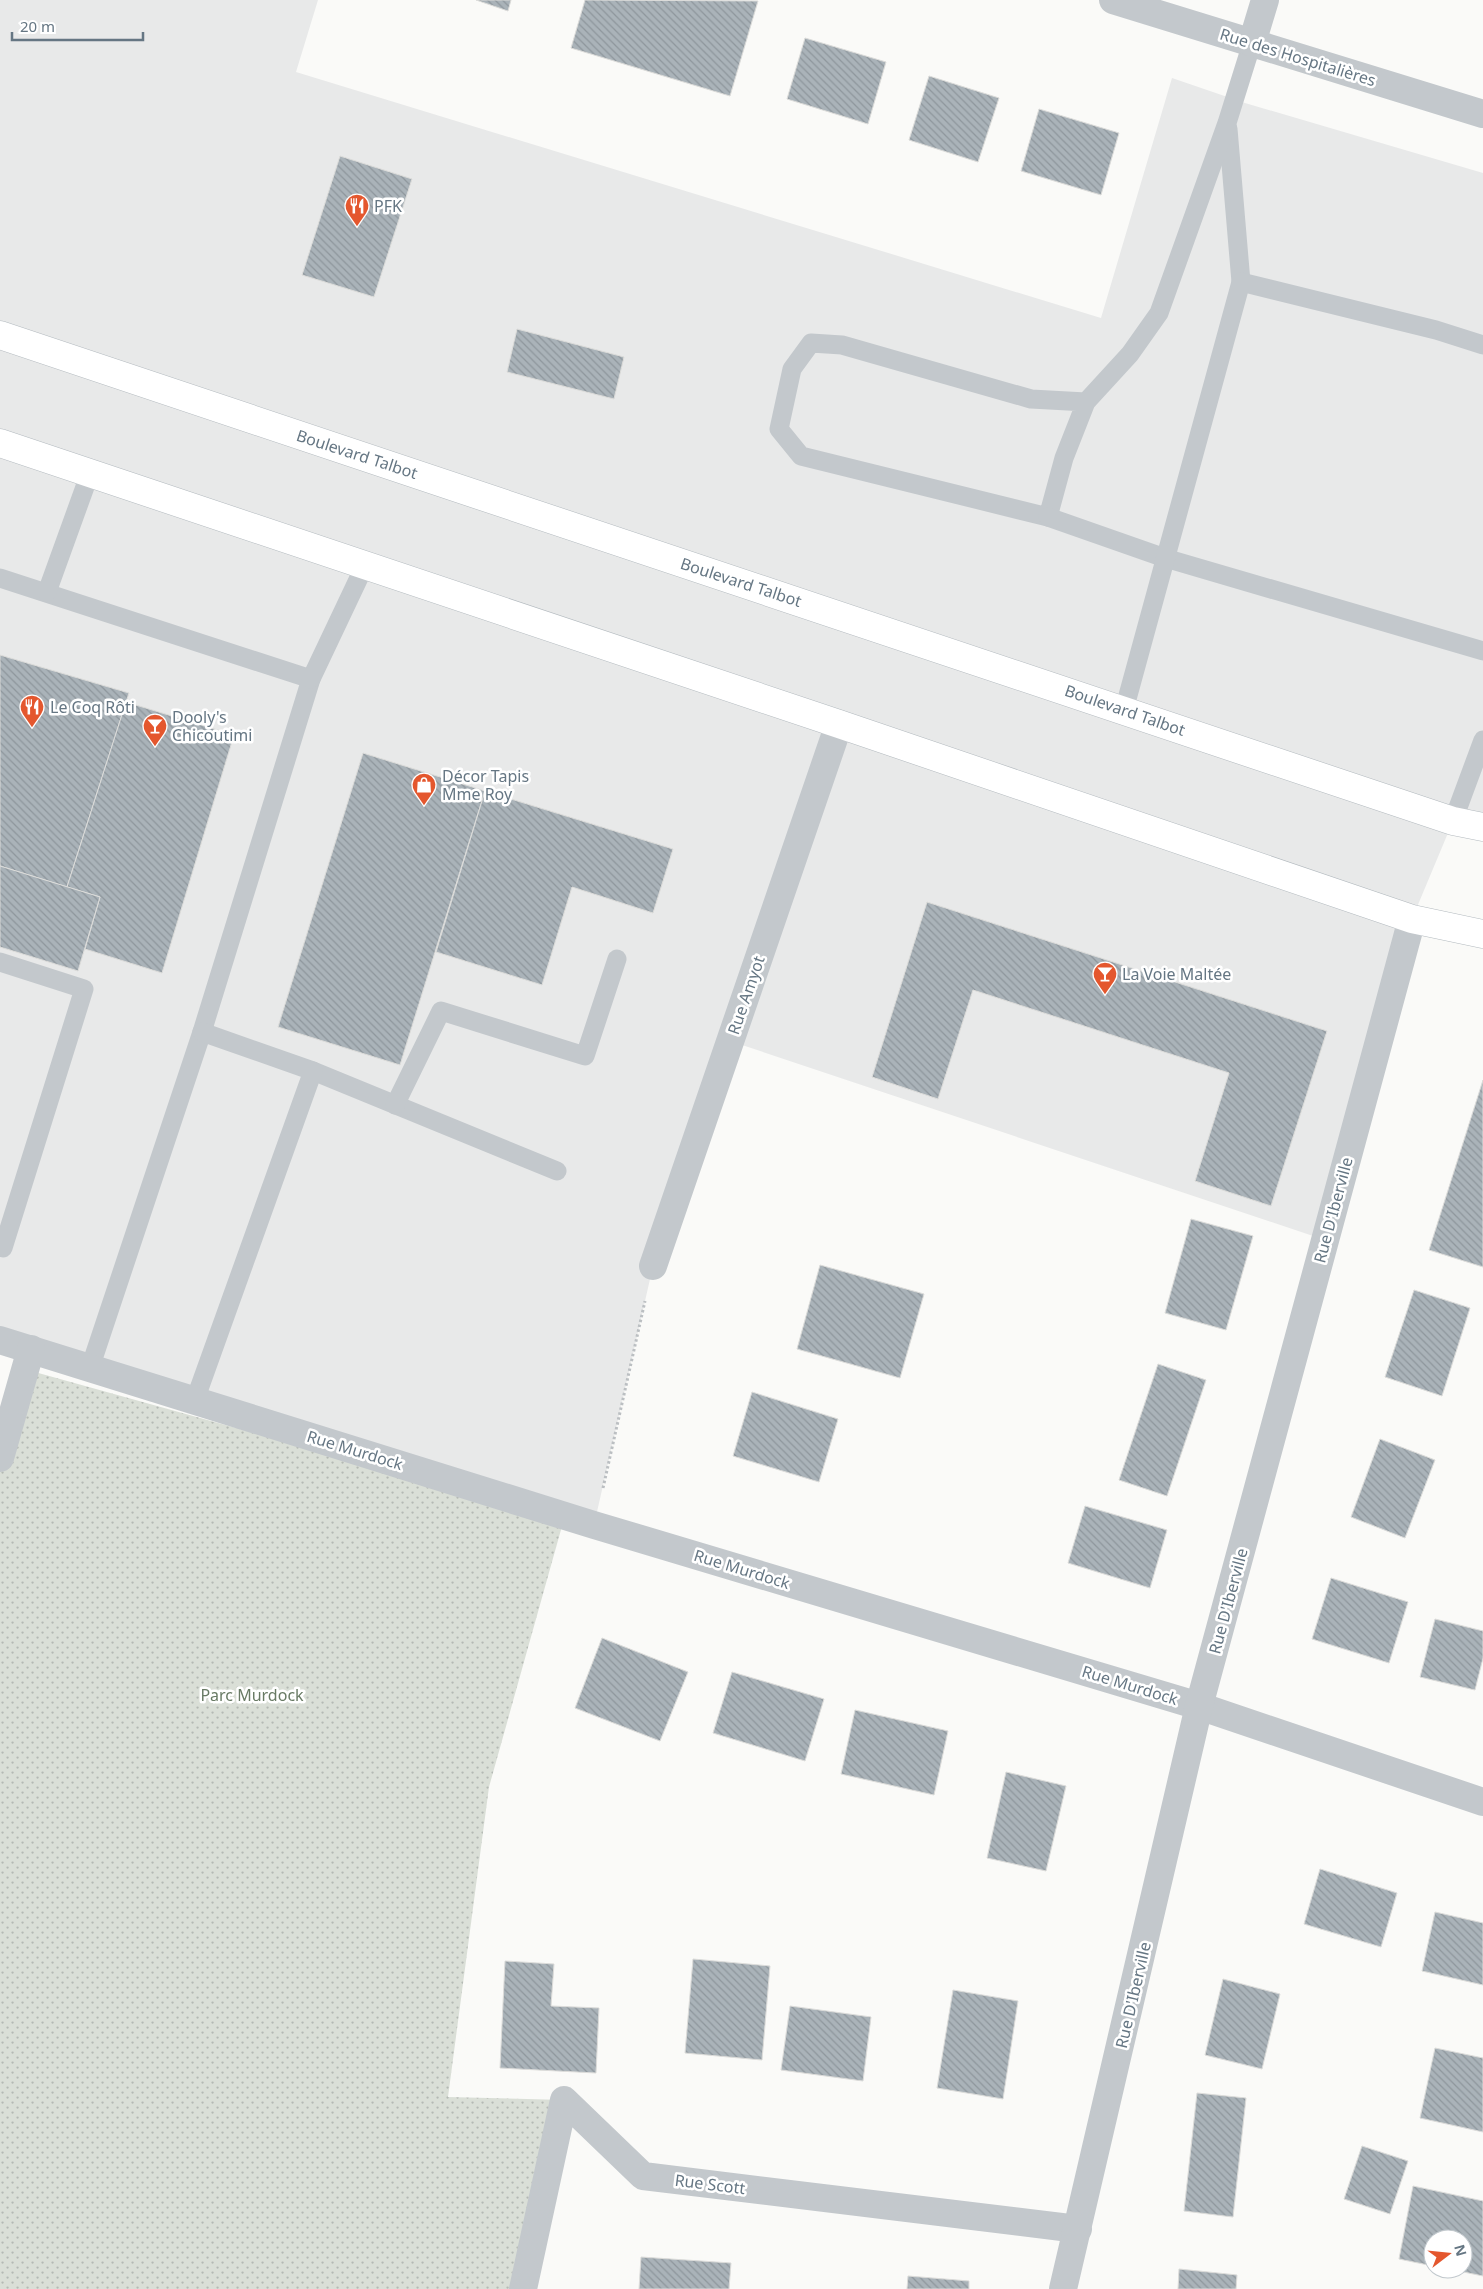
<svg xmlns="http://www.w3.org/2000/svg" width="1483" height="2289" font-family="'Noto Sans',sans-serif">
<defs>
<pattern id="grass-dots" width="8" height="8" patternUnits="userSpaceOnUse" patternTransform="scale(1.25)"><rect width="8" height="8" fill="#dadfd7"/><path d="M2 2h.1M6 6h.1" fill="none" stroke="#b4b9b4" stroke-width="1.8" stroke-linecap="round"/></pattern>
<pattern id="building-back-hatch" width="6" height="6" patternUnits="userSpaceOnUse" patternTransform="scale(1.25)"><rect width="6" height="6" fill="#aab3b9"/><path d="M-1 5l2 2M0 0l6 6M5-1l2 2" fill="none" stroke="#8e969c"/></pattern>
</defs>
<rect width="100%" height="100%" fill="#fafaf8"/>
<polygon fill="#e8e9e9" points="0,0 318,0 296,72 1101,318 1172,78 1245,103 1483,173 1483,827 1453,821 1412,919 1325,1240 730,1041 653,1266 594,1525 0,1340"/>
<polygon fill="url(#grass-dots)" points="24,1369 564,1519 489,1787 448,2097 564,2100 524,2289 0,2289 0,1449"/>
<g fill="url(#building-back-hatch)" stroke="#dcdcda">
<polygon points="476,0 511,0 508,11"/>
<polygon points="585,0 758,1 730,96 571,48"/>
<polygon points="805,38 886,62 868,124 787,99"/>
<polygon points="929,76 999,98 978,162 909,140"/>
<polygon points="1039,109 1119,133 1101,195 1021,171"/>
<polygon points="340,156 412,179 374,297 302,275"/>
<polygon points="517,329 624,357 614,399 507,372"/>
<polygon points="0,655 129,693 67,887 0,866"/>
<polygon points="126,702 234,735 162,973 85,949 100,897 67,887"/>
<polygon points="363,753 485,791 400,1065 278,1027"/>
<polygon points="485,791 673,849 653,913 572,887 542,985 436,952"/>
<polygon points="0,866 100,897 78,971 0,947"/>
<polygon points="927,902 1327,1031 1271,1206 1195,1181 1229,1073 973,990 938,1099 872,1077"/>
<polygon points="1483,1080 1483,1267 1429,1250"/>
<polygon points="1191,1219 1253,1236 1226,1330 1165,1313"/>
<polygon points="820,1265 924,1294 900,1378 797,1349"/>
<polygon points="1414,1290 1470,1308 1442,1396 1385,1377"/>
<polygon points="1158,1364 1206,1380 1167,1496 1119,1480"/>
<polygon points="752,1392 838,1419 819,1482 733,1456"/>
<polygon points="1380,1439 1435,1460 1405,1538 1351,1517"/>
<polygon points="1085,1506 1167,1530 1150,1588 1068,1563"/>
<polygon points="1331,1578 1408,1602 1389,1663 1312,1639"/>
<polygon points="1435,1619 1483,1631 1483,1658 1475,1690 1420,1677"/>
<polygon points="602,1638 688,1672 660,1741 575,1708"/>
<polygon points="732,1672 824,1699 805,1761 713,1733"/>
<polygon points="855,1710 948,1731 934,1795 841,1774"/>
<polygon points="1006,1772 1066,1786 1046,1871 987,1858"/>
<polygon points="1320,1869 1397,1893 1381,1947 1304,1924"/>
<polygon points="1435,1912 1483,1923 1483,1985 1422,1971"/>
<polygon points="693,1959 770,1966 762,2060 685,2053"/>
<polygon points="505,1961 554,1964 551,2006 599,2008 596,2073 500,2068"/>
<polygon points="1223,1979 1280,1994 1262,2069 1205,2055"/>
<polygon points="953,1990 1018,2001 1003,2099 937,2088"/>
<polygon points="790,2006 871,2017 863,2081 781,2070"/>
<polygon points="1435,2048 1483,2058 1483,2132 1420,2118"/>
<polygon points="1197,2093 1246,2098 1233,2217 1184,2211"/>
<polygon points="1362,2146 1408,2161 1390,2214 1344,2199"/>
<polygon points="1413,2186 1483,2201 1483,2276 1449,2269 1463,2269 1463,2239 1433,2239 1433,2266 1399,2259"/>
<polygon points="641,2257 731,2263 729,2289 639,2289"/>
<polygon points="1179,2269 1237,2275 1236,2289 1178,2289"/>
<polygon points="908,2276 969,2281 969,2289 907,2289"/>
</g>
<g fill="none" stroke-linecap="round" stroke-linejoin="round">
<defs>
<g id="secondary">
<polyline points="0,335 1453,821 1483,827"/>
<polyline points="0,443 839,724 1412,919 1483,934"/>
</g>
</defs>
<use href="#secondary" stroke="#b3babf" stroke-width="29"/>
<polyline stroke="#bbbfc2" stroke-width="3" stroke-dasharray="2.5 2.5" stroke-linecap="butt" points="603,1488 645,1301"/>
<g stroke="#c3c8cc" stroke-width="19">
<polyline points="1228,129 1241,282"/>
<polyline points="1086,402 1064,458 1048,517 801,456 779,429 792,369 811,343 842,345 1031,399 1086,402 1130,354 1159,313 1227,123 1252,43"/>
<polyline points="1048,517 1165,558 1483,651"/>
<polyline points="0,578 311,679 202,1032 90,1368"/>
<polyline points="47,592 90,473"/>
<polyline points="311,679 365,565"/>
<polyline points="1124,710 1241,282 1436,330 1483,345"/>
<polyline points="1453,821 1483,740"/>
<polyline points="0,962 84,989 3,1248 0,1247"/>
<polyline points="313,1071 557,1171"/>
<polyline points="395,1105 441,1011 585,1056 617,959"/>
<polyline points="195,1400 313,1071 202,1032"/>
</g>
<g stroke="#c3c8cc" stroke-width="28">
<polyline points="1113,0 1483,114"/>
<polyline points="1252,43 1265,0"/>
<polyline points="653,1266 839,724"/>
<polyline points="0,1340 594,1525 1199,1706 1483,1802"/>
<polyline points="0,1458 31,1349"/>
<polyline points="523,2289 564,2100 643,2176 1078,2229"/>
<polyline points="1063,2289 1199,1706 1412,919"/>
</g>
<use href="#secondary" stroke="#fff" stroke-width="28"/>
</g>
<defs>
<symbol id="restaurant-pin" viewBox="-11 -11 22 30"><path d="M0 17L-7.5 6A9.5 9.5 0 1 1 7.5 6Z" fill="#e4572e" stroke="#fff"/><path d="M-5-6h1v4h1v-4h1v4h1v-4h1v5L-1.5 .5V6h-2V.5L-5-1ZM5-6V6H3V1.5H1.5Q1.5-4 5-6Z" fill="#fff"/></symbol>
<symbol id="bar-pin" viewBox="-11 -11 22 30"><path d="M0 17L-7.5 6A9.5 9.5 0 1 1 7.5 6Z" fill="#e4572e" stroke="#fff"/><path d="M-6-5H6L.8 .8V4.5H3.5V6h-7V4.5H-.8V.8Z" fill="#fff"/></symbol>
<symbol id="shop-pin" viewBox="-11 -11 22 30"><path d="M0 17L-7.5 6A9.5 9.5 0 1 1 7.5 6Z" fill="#e4572e" stroke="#fff"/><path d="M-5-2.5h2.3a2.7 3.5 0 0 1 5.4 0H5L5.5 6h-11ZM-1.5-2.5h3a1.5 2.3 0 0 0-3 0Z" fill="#fff"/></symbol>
</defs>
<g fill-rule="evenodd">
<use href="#restaurant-pin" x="343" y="192" width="28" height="38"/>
<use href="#restaurant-pin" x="18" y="693" width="28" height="38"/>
<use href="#bar-pin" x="141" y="712" width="28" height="38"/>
<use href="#shop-pin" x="410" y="771" width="28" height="38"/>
<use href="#bar-pin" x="1091" y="960" width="28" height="38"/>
</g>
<g text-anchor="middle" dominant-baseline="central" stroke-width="5" stroke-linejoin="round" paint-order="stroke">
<g font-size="16" fill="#657683" stroke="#fff">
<text transform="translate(1298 57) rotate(17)">Rue des Hospitalières</text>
<text transform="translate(357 454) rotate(18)">Boulevard Talbot</text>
<text transform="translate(741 582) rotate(18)">Boulevard Talbot</text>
<text transform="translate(1125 710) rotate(19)">Boulevard Talbot</text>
<text transform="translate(746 995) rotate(-71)">Rue Amyot</text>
<text transform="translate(1333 1210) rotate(-75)">Rue D'Iberville</text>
<text transform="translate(355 1450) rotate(17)">Rue Murdock</text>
<text transform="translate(742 1569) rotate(17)">Rue Murdock</text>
<text transform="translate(1228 1601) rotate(-75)">Rue D'Iberville</text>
<text transform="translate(1130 1685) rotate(17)">Rue Murdock</text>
<text transform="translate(1133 1995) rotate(-77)">Rue D'Iberville</text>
<text transform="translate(710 2184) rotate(7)">Rue Scott</text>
</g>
<g font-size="16" fill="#657683" stroke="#fff" text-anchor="start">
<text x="374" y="206">PFK</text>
<text x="50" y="707">Le Coq Rôti</text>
<text x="172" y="717">Dooly's<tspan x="172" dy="18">Chicoutimi</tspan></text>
<text x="442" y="776">Décor Tapis<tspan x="442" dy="18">Mme Roy</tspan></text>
<text x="1122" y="974">La Voie Maltée</text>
</g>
<g font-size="16" fill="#687a64" stroke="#fff">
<text x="252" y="1695">Parc Murdock</text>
</g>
</g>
<g transform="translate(1448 2254) rotate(74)"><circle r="24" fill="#ffffff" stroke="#c1c8cd"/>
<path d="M0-4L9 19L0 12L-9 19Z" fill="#e4572e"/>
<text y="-8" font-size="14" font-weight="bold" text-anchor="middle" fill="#657683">N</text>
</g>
<path d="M12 32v8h131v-8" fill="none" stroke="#657683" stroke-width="2.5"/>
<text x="20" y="32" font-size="15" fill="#657683" stroke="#ffffff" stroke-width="4" paint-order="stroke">20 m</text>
</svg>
